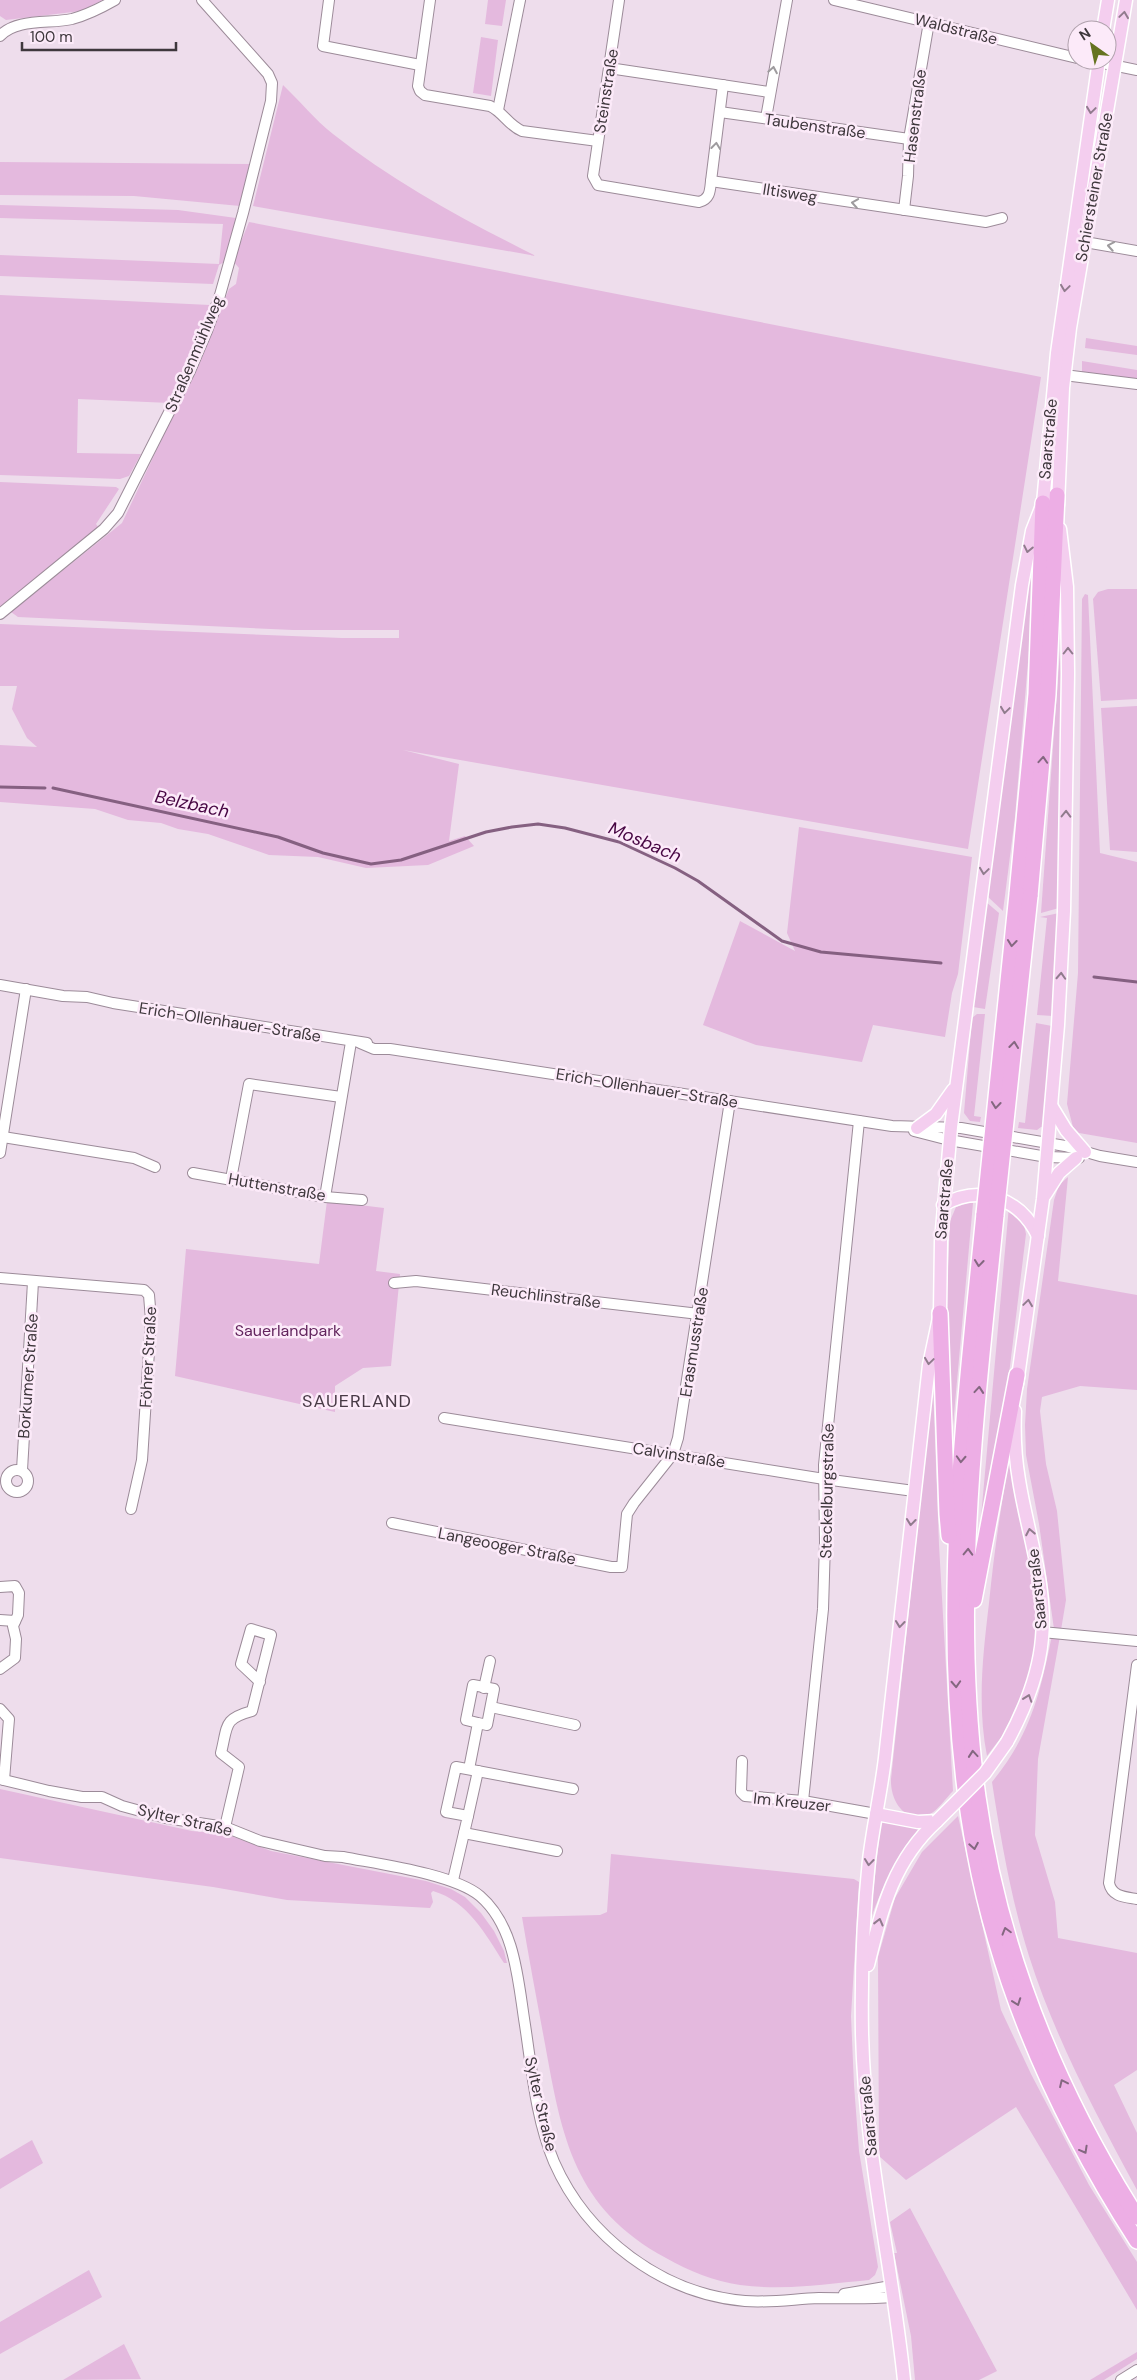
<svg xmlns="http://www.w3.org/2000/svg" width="1137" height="2380" font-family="'DM Sans',sans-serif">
<rect width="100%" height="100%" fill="#eeddec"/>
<g fill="#e4b9de">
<polygon points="0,0 103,0 81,11 6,20 0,16"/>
<polygon points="488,0 506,0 502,26 485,24"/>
<polygon points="481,37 498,40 491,96 473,93"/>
<path d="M283 85C300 101 315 120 333 134 395 183 466 221 536 256L253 206Z"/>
<polygon points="0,162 250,164 240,206 134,196 0,195"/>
<polygon points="0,205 178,210 236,218 226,261 219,265 213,284 0,276 0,255 219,264 223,224 0,218"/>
<polygon points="249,222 1041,377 968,849 403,750 459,764 449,841 465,836 474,846 428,865 366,868 318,857 269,855 208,834 178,829 161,823 128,820 95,809 0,802 0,745 37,747 27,738 12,709 17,686 0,686 0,624 342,638 399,638 399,630 293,630 18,617 11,612 122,523 206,346 229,289 236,284 239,268 233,261"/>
<polygon points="0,295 210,305 170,403 78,399 77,453 141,454 129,476 120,479 0,475"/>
<polygon points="1086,338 1137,346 1137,355 1085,348"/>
<polygon points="1082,361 1137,370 1137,382 1082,374"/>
<polygon points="0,482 116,487 119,489 96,524 98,527 0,607"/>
<polygon points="1029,574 1031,574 1029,650 1015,817 1003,911 987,896"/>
<polygon points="1108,589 1137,589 1137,699 1101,701 1093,599 1098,592"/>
<polygon points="1085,594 1088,595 1100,853 1137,862 1137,1143 1079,1133 1073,1127 1067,1104 1078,973 1082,599"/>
<polygon points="1065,635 1059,908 1041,913 1061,636"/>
<polygon points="1137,706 1137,852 1110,850 1101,708"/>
<polygon points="799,827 972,857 958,974 952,993 945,1037 873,1025 862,1062 756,1045 703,1025 740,921 795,951 787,933"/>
<polygon points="986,902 999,913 985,1009 973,1007"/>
<polygon points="1059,913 1053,1016 1037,1015 1047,918 1040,917"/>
<polygon points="977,1014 985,1014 974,1116 981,1117 980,1122 970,1121 964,1113 972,1018"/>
<polygon points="1036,1023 1052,1026 1045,1127 1041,1127 1037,1130 1018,1128 1019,1122 1025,1123"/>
<polygon points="1068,1177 1058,1281 1137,1295 1137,1390 1080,1386 1042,1397 1040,1411 1046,1464 1057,1511 1066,1600 1061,1630 1054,1629 1039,1524 1026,1455 1025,1425 1027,1389 1054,1200 1059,1185"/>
<polygon points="327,1201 384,1208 376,1271 400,1274 391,1366 363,1368 335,1386 335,1412 175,1376 186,1249 319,1264"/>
<polygon points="967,1203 973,1203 951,1448 946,1313 950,1221 956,1207"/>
<polygon points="1009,1206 1024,1225 1026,1234 1006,1399 984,1517 981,1517"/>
<path d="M933 1385 939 1545 953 1791C946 1798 938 1810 930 1814 905 1825 890 1801 891 1779Z"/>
<path d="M1010 1455C1026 1538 1052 1619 1022 1702 1015 1722 999 1739 987 1756 977 1705 983 1654 989 1603 994 1553 1001 1504 1010 1455Z"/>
<path d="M1052 1635 1060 1636 1038 1759 1035 1835 1055 1902 1058 1938 1137 1953V2070L1114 2085 1137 2133V2190C1096 2114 1055 2038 1029 1956 1011 1899 1001 1840 992 1782 1031 1734 1040 1694 1052 1635Z"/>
<path d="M0 1789 192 1831 226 1834 271 1851 426 1881 451 1889 465 1897 481 1913 494 1931 504 1951 507 1963H504C486 1935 468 1901 433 1891L431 1893 433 1902 430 1908 287 1900 213 1887 0 1858Z"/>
<polygon points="958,1816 1001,2010 1031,2074 1089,2185 1137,2262 1137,2310 1016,2107 906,2180 879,2156 878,1957 895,1898 922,1852"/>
<path d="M881 1822 921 1829C897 1857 882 1886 870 1921Z"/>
<path d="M611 1854 854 1879 859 1882 851 2016 854 2085 859 2151 878 2267 875 2275 869 2280C826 2284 783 2291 740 2285 714 2281 689 2271 666 2258 574 2208 562 2138 545 2044 537 2001 529 1959 522 1917L600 1915 607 1912Z"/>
<polygon points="32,2140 43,2163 0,2189 0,2159"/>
<polygon points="910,2208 997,2371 979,2380 915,2380 911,2336 894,2253 897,2253 890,2222"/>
<polygon points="89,2270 102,2297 0,2354 0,2322"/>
<polygon points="124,2344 141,2379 63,2380"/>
<polygon points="1137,2352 1137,2359 1104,2380 1090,2380"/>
</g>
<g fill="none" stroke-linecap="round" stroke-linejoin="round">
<g stroke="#856081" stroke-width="3">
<polyline points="0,787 45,788"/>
<polyline points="53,788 278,837 323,853 371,864 401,860 486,832 512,827 538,824 565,828 619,842 675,868 698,881 782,941 821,952 941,963"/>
<polyline points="1094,977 1137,982"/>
</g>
<defs>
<g id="minor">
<polyline points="329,0 323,46 420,65"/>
<path d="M430 0 418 86 420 91 425 95 490 106C503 112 508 125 522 131L598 141"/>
<path d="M619 0 593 176 598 185 699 202C710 199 710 191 711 181L723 85"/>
<polyline points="834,0 1077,58"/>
<path d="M0 36C16 18 50 24 72 19 87 15 101 8 115 0"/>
<polyline points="1088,60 1137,70"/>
<polyline points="609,68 769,92"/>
<polyline points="498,110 520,0"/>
<polyline points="720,112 909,139"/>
<polyline points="766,118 787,0"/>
<polyline points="711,181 986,222 1002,218"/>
<polyline points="904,210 908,176 909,139 929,22"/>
<polyline points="1085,242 1137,251"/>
<polyline points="1064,375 1137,384"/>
<polyline points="0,614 104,529 118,513 190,371 207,331 220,295 243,213 271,101 272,83 268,74 202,0"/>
<polyline points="0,985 63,996 87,997 113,1003 367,1043"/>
<polyline points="360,1043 374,1049 390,1049 892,1126 961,1128 1065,1146 1100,1156 1137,1162"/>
<polyline points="914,1131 949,1140 1047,1157 1079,1158"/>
<polyline points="3,1137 134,1158 155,1167"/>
<polyline points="0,1153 26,989"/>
<polyline points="193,1173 325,1197 362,1200"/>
<polyline points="231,1179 249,1084 341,1097"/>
<polyline points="325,1197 351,1042"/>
<polyline points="0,1278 144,1290 149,1295 151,1320 142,1460 131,1509"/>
<polyline points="394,1283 416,1281 699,1314"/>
<polyline points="444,1418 824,1479 914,1491"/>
<circle cx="17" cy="1481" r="11"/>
<polyline points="22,1470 33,1282"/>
<polyline points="392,1523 611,1567 622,1567 627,1514 634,1503 673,1454 678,1438 730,1101"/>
<polyline points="0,1587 15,1586 19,1593 18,1615 13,1626 16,1639 15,1658 0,1669"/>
<polyline points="0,1620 15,1621"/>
<polyline points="1042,1632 1137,1641"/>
<path d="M1137 1665 1109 1883C1112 1897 1125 1897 1137 1899"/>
<polyline points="484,1688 490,1661"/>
<polyline points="491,1707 575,1725"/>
<polyline points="0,1709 9,1719 4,1780"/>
<polyline points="742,1761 741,1792 745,1796 803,1801 876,1814"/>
<polyline points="469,1769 478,1723 487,1725 494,1689 473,1685 466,1720 478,1723"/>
<path d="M0 1779 49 1791 82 1797H102L122 1806 166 1818 225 1827 260 1841 325 1856 343 1857C378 1864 454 1874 480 1896 516 1927 518 1982 525 2025 532 2071 536 2119 554 2162 587 2237 662 2294 745 2301 770 2303 794 2299 819 2298 844 2298 868 2299 893 2297"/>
<polyline points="803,1801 823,1609 825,1542 824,1465 859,1121"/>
<polyline points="468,1816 478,1771"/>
<path d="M225 1827 239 1767 221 1753C228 1725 223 1719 252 1711L271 1635 251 1629 241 1664 260 1682"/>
<polyline points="464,1833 557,1851"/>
<polyline points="453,1880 468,1816 446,1812 456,1767 573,1789"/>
<polyline points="844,2294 891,2286"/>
<polyline points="1121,2380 1137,2370"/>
</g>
<g id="major">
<polyline points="1103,30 1108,0"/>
<polyline points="1058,505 1063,388 1070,328 1126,0"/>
<polyline points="1052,1107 1066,1130 1085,1152"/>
<polyline points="917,1128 936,1114 953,1090"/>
<polyline points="1045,1195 1059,1173 1076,1158"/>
<path d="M943 1205C980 1184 1020 1198 1038 1236"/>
<polyline points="1017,1384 1043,1199 1058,1025 1064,911 1068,674 1067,587 1060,529"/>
<path d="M1007 1742C1025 1709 1039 1675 1042 1638 1047 1584 1027 1532 1019 1480 1015 1457 1014 1434 1015 1411"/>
<polyline points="876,1814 918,1822 937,1821"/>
<path d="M868 1965C882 1909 893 1861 937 1821"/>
<path d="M904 2380C892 2263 865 2153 862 2034 861 1976 863 1917 869 1860 873 1826 881 1792 885 1758 899 1627 914 1496 929 1365L940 1313 941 1241 951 1127 1022 585 1032 531 1043 503 1057 353 1099 60"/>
</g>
<g id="highway">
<polyline points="1017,894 1036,694 1043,503"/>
<polyline points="1030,896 1048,694 1057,495"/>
<path d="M984 1214C963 1426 935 1642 975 1853 1001 1992 1061 2123 1137 2241"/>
<path d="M996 1215C977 1408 951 1604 978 1797 999 1947 1056 2089 1137 2217"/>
<polyline points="940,1313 947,1514 949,1536"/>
<polyline points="974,1600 1017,1375"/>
</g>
</defs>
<use href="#minor" stroke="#9c8b99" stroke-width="12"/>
<use href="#major" stroke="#fff" stroke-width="15"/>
<use href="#highway" stroke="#fff" stroke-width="18"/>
<use href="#minor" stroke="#fff" stroke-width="10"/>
<use href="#major" stroke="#f4ceef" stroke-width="12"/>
<use href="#highway" stroke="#edaee5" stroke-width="15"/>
<defs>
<polyline id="major-bridge" points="937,1821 985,1773 1007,1742"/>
<g id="highway-bridge">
<polyline points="984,1214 1017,894"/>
<polyline points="996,1215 1030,896"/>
</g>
</defs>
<use href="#major-bridge" stroke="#fff" stroke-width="15" stroke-linecap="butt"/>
<use href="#highway-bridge" stroke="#fff" stroke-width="18" stroke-linecap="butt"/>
<use href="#major-bridge" stroke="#f4ceef" stroke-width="12"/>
<use href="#highway-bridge" stroke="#edaee5" stroke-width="15"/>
</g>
<defs><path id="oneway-chevron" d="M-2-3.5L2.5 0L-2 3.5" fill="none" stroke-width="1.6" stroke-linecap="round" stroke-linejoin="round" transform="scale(1.25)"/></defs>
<g stroke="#907b8d">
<use href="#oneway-chevron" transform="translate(1124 15) rotate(-82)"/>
<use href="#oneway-chevron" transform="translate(1091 110) rotate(98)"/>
<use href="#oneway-chevron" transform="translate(1065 288) rotate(98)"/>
<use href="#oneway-chevron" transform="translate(1028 549) rotate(102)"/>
<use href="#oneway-chevron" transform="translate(1068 651) rotate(-90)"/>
<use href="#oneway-chevron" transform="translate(1005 710) rotate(98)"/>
<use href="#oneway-chevron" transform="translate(1066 814) rotate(-89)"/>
<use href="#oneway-chevron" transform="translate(984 871) rotate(98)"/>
<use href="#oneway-chevron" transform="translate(1061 976) rotate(-87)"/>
<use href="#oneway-chevron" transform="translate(1028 1303) rotate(-82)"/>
<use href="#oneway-chevron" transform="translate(929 1361) rotate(98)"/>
<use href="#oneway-chevron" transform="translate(911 1522) rotate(96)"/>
<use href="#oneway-chevron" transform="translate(1030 1532) rotate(-101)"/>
<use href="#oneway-chevron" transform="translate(900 1624) rotate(96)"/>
<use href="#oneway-chevron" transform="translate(1028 1698) rotate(-71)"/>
<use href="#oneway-chevron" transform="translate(869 1862) rotate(96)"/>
<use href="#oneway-chevron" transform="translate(879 1922) rotate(-76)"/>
</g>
<g stroke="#9e9b9e">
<use href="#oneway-chevron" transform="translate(773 70) rotate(-80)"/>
<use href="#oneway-chevron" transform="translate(716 146) rotate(-83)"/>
<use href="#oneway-chevron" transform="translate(855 203) rotate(-171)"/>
<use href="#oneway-chevron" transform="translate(1111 246) rotate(-170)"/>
</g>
<g stroke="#846780">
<use href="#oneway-chevron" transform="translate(1043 760) rotate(-86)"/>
<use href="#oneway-chevron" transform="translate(1012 943) rotate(96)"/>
<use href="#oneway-chevron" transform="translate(1014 1045) rotate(-84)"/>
<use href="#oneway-chevron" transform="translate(996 1105) rotate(96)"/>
<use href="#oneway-chevron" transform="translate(979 1263) rotate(96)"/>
<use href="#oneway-chevron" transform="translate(979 1390) rotate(-85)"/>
<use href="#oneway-chevron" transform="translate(961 1459) rotate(93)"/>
<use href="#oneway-chevron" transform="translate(968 1552) rotate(-88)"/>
<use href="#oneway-chevron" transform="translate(956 1684) rotate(87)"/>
<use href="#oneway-chevron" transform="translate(973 1754) rotate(-95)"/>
<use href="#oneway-chevron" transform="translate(974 1846) rotate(80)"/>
<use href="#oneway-chevron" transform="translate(1006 1931) rotate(-106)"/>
<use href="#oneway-chevron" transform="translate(1017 2002) rotate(70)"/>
<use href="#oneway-chevron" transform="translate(1063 2083) rotate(-115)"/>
<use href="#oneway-chevron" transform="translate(1084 2150) rotate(61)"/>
</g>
<g text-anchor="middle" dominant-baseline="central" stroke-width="5" stroke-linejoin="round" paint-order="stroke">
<g font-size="16" fill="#3e373c" stroke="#fceaf9">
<text transform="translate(956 29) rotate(14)">Waldstraße</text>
<text transform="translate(606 91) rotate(-81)">Steinstraße</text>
<text transform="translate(915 116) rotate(-83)">Hasenstraße</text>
<text transform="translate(815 126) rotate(8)">Taubenstraße</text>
<text transform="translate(1094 187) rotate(-80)">Schiersteiner Straße</text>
<text transform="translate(790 193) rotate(9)">Iltisweg</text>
<text transform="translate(194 354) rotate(-67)">Straßenmühlweg</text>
<text transform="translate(1048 439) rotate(-85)">Saarstraße</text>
<text transform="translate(230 1022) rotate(9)">Erich-Ollenhauer-Straße</text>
<text transform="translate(647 1088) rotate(9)">Erich-Ollenhauer-Straße</text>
<text transform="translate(277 1187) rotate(10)">Huttenstraße</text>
<text transform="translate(944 1199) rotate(-85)">Saarstraße</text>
<text transform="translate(546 1296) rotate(7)">Reuchlinstraße</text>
<text transform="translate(694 1342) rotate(-81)">Erasmusstraße</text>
<text transform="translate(148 1357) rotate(-87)">Föhrer Straße</text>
<text transform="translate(28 1376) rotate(-86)">Borkumer Straße</text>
<text transform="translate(679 1455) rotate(9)">Calvinstraße</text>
<text transform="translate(827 1491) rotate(-89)">Steckelburgstraße</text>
<text transform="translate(507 1546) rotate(11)">Langeooger Straße</text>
<text transform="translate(1037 1589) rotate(-96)">Saarstraße</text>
<text transform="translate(792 1802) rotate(6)">Im Kreuzer</text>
<text transform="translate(185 1820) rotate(13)">Sylter Straße</text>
<text transform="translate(541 2104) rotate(77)">Sylter Straße</text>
<text transform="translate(868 2116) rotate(-95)">Saarstraße</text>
</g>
<g font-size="16" fill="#62245d" stroke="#fceaf9">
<text x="288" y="1330">Sauerlandpark</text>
</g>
<g font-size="18" font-style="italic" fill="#470643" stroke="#fceaf9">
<text transform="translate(192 804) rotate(12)">Belzbach</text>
<text transform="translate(645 842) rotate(23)">Mosbach</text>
</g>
<g font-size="18" letter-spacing="1" fill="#483a46" stroke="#fceaf9">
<text x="357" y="1401">SAUERLAND</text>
</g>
</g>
<g transform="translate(1092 45) rotate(327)"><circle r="24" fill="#fceaf9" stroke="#b0a2ad"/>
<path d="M0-4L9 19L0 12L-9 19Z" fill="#657320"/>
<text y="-8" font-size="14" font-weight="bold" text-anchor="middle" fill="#3e373c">N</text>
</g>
<path d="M22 42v8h154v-8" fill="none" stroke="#3e373c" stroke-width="2.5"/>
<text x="30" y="42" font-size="15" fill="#3e373c" stroke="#fceaf9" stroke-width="4" paint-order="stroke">100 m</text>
</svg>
